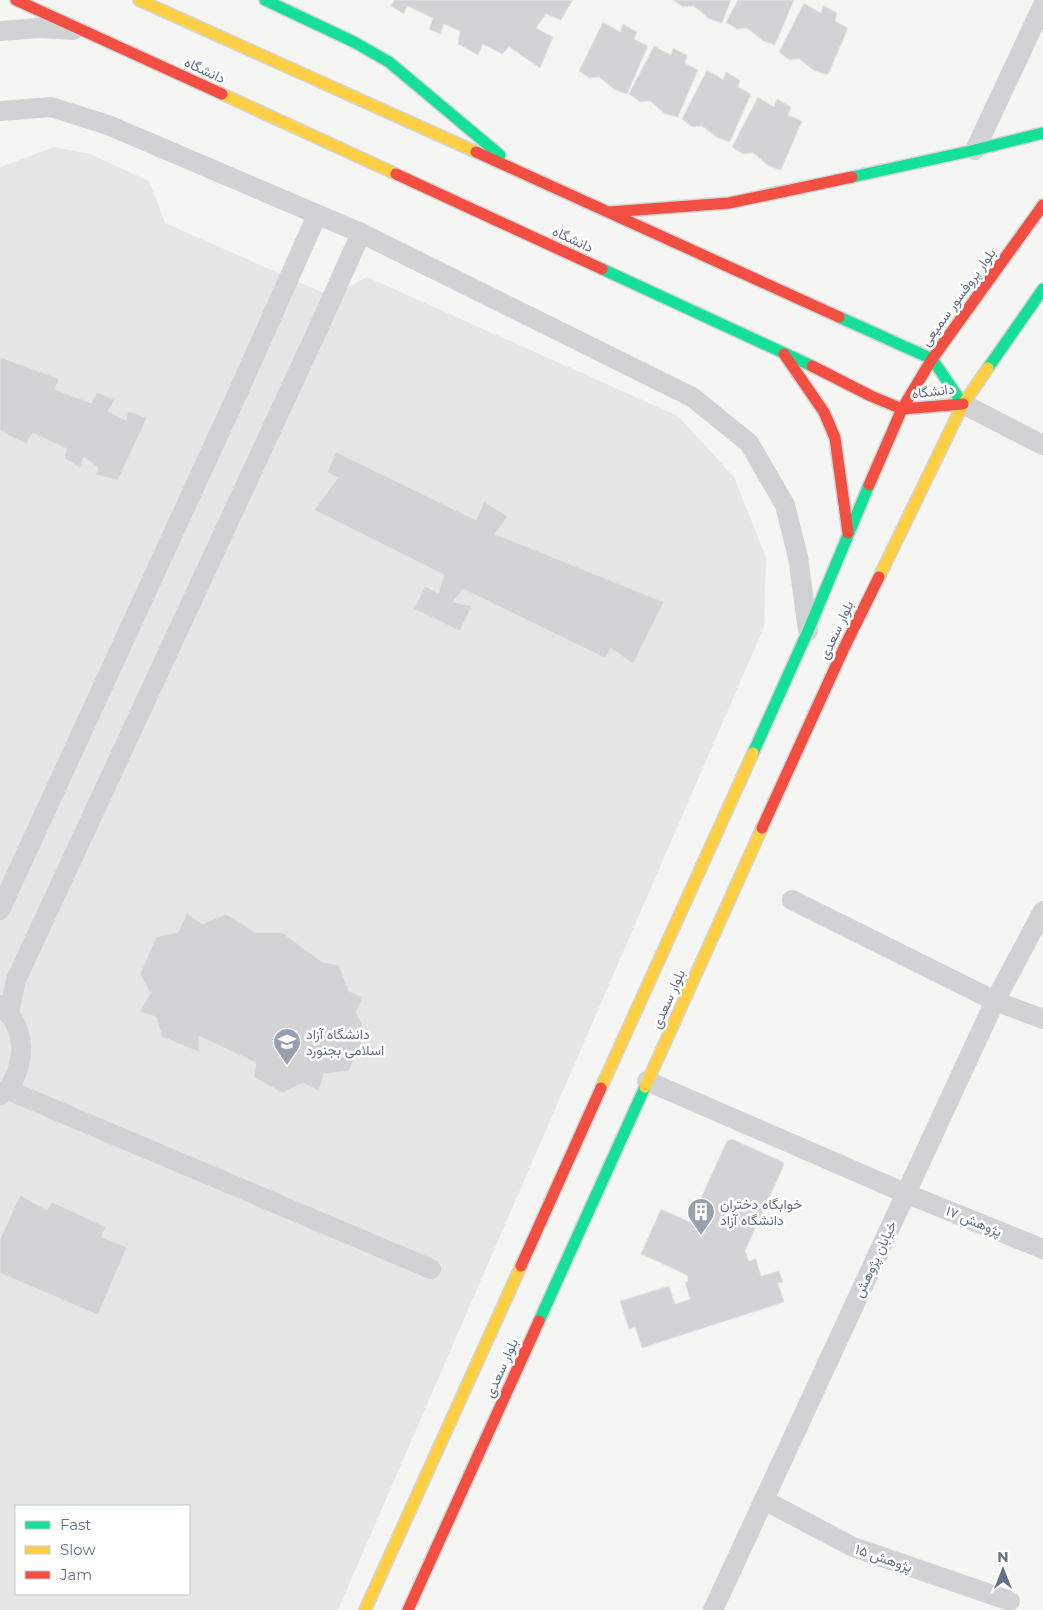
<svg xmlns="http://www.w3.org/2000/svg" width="1043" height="1610" font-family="Montserrat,Vazirmatn,sans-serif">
<rect width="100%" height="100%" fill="#f5f6f4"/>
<path fill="#e5e7e7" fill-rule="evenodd" d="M54 147 90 154 149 181 165 223 331 296 367 277 678 416 734 477 766 557 764 627 338 1610H0V167ZM16 1506H189V1594H16Z"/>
<g fill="#d2d3d4" stroke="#e4e5e4">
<polygon points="394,0 573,0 561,20 546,14 536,28 553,37 540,68 509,47 502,54 483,44 478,55 458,44 460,31 444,24 440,34 429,29 433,18 407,6 404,14 391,6"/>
<polygon points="673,0 731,0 722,23 709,19 694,6 683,7"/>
<polygon points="738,0 794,0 775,45 763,41 747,28 737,29 726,22"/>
<polygon points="804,3 821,13 823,5 837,13 835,21 848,28 828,75 815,71 799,59 789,60 779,52"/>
<polygon points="603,22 620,32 623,24 637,32 634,39 648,46 627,94 615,90 599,77 589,78 579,71"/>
<polygon points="654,46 671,55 673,48 687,55 685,63 698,70 678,117 665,114 650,101 640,102 629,94"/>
<polygon points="707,70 723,80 726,72 740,80 738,87 751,94 730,142 718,138 702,126 692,127 682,119"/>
<polygon points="758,97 774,107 777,99 791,107 788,115 802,121 781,170 769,166 753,153 743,154 732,147"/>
<polygon points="0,357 60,379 54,389 91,403 97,392 115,400 108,411 126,420 128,411 147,418 118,480 95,475 99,468 84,457 80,468 64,458 67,449 33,433 26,444 0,431"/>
<polygon points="336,452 476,520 484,502 508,516 495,534 664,602 633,664 611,648 605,658 463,589 453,602 472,606 460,631 414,609 425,586 438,593 444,575 314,510 338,478 327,472"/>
<polygon points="187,913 202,924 226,914 255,932 283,933 322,962 339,965 349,991 363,997 356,1012 366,1033 349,1071 324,1074 319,1091 303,1083 282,1093 254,1077 256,1063 199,1036 199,1052 162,1037 156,1017 140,1012 150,993 140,974 156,937 178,932"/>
<polygon points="732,1139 783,1162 784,1165 745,1251 749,1261 756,1259 761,1276 779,1271 783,1282 778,1283 784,1302 642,1348 635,1327 629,1329 620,1301 669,1286 675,1304 690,1299 685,1282 688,1281 687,1275 641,1254 661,1209 690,1222 727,1141"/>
<polygon points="20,1195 47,1210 52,1202 106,1227 101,1237 127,1247 98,1315 0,1273 0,1239"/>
</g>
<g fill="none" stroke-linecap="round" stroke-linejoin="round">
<defs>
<g id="fast">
<polyline points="265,0 354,42 389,62 500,155"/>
<polyline points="852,177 975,150 1043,133"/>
<polyline points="602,269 812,366"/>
<polyline points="839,317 932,359 963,404"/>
<polyline points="988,368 1043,289"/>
<polyline points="753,753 808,631 869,485"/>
<polyline points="539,1321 645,1087"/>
</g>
<g id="slow">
<polyline points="139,0 476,152"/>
<polyline points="222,94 396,174"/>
<polyline points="879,577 963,404 988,368"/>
<polyline points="645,1087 762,828"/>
<polyline points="601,1088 753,753"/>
<polyline points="365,1610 521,1266"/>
</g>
<g id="jam">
<polyline points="16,0 222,94"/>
<polyline points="476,152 839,317"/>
<polyline points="396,174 602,269"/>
<polyline points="610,212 729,203 852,177"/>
<polyline points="784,354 824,412 835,438 848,533"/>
<polyline points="812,366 871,396 902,409 963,404"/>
<polyline points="869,485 902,409 932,359 1043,205"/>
<polyline points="762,828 844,648 879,577"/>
<polyline points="521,1266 601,1088"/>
<polyline points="408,1610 539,1321"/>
</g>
</defs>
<use href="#fast" stroke="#d2d4d5" stroke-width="14"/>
<use href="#slow" stroke="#d2d4d5" stroke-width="14"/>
<use href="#jam" stroke="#d2d4d5" stroke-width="14"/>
<g stroke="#d1d2d3" stroke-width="20">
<polyline points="0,31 39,28 73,30"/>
<polyline points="0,111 51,107 108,125 361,233 692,397 749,443 785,505 798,557 808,631"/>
<polyline points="975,150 1043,5"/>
<polyline points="963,404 1043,445"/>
<polyline points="792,900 995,1001 1043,1019"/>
<polyline points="0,910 240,388 317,215"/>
<path d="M0 1005C9 1013 18 1025 20 1038 24 1057 16 1085 0 1095"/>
<polyline points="9,1013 16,980 318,329 361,233"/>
<polyline points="647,1081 905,1193 1043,1249"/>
<polyline points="8,1090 431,1269"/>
<polyline points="764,1500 853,1547 1010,1601"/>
<polyline points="713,1610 995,1001 1043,911"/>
</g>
<use href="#fast" stroke="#16e098" stroke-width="11"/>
<use href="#slow" stroke="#ffcf43" stroke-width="11"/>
<use href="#jam" stroke="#f24e42" stroke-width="11"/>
</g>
<defs>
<symbol id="university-pin" viewBox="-11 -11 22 30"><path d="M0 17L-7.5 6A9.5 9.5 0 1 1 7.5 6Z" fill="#97a0ad" stroke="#fff"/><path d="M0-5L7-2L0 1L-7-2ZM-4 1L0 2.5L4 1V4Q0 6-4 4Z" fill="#fff"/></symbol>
<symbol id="building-pin" viewBox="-11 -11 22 30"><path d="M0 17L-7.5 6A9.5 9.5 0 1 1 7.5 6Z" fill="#97a0ad" stroke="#fff"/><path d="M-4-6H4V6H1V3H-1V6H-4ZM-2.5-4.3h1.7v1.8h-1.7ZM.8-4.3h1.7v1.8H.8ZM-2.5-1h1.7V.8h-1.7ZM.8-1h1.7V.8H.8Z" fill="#fff"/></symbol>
</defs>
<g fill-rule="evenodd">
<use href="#university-pin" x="271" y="1026" width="32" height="43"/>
<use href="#building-pin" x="685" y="1196" width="32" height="43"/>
</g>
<g text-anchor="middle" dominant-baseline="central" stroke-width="5" stroke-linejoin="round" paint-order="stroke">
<g font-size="14" fill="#647287" stroke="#fff">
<text transform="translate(205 70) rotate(25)">دانشگاه</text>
<text transform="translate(573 239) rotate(25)">دانشگاه</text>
<text transform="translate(958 297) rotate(-54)">بلوار پروفسور سمیعی</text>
<text transform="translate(933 391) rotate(-7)">دانشگاه</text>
<text transform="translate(836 630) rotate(-65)">بلوار سعدی</text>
<text transform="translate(668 999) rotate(-66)">بلوار سعدی</text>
<text transform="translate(974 1221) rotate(22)">پژوهش ۱۷</text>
<text transform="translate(875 1259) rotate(-65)">خیابان پژوهش</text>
<text transform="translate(501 1368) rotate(-66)">بلوار سعدی</text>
<text transform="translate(884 1558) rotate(19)">پژوهش ۱۵</text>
</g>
<g font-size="14" fill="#647287" stroke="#fff" text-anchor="start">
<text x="306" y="1034">دانشگاه آزاد<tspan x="306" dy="16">اسلامی بجنورد</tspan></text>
<text x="720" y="1204">خوابگاه دختران<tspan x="720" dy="16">دانشگاه آزاد</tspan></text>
</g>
</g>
<rect x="15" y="1505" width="175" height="90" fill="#ffffff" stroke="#c1c7cf"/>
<rect x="25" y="1521" width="25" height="8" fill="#16e098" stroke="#c1c7cf"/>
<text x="60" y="1530" font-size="15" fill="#647287">Fast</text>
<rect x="25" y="1546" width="25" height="8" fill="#ffcf43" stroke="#c1c7cf"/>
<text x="60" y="1555" font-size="15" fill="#647287">Slow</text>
<rect x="25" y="1571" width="25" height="8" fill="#f24e42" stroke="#c1c7cf"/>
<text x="60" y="1580" font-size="15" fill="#647287">Jam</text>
<g transform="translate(1003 1570)" stroke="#ffffff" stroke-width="4" paint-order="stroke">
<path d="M0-4L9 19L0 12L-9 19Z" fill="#647287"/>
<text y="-8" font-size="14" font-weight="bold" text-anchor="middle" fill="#647287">N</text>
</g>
</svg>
